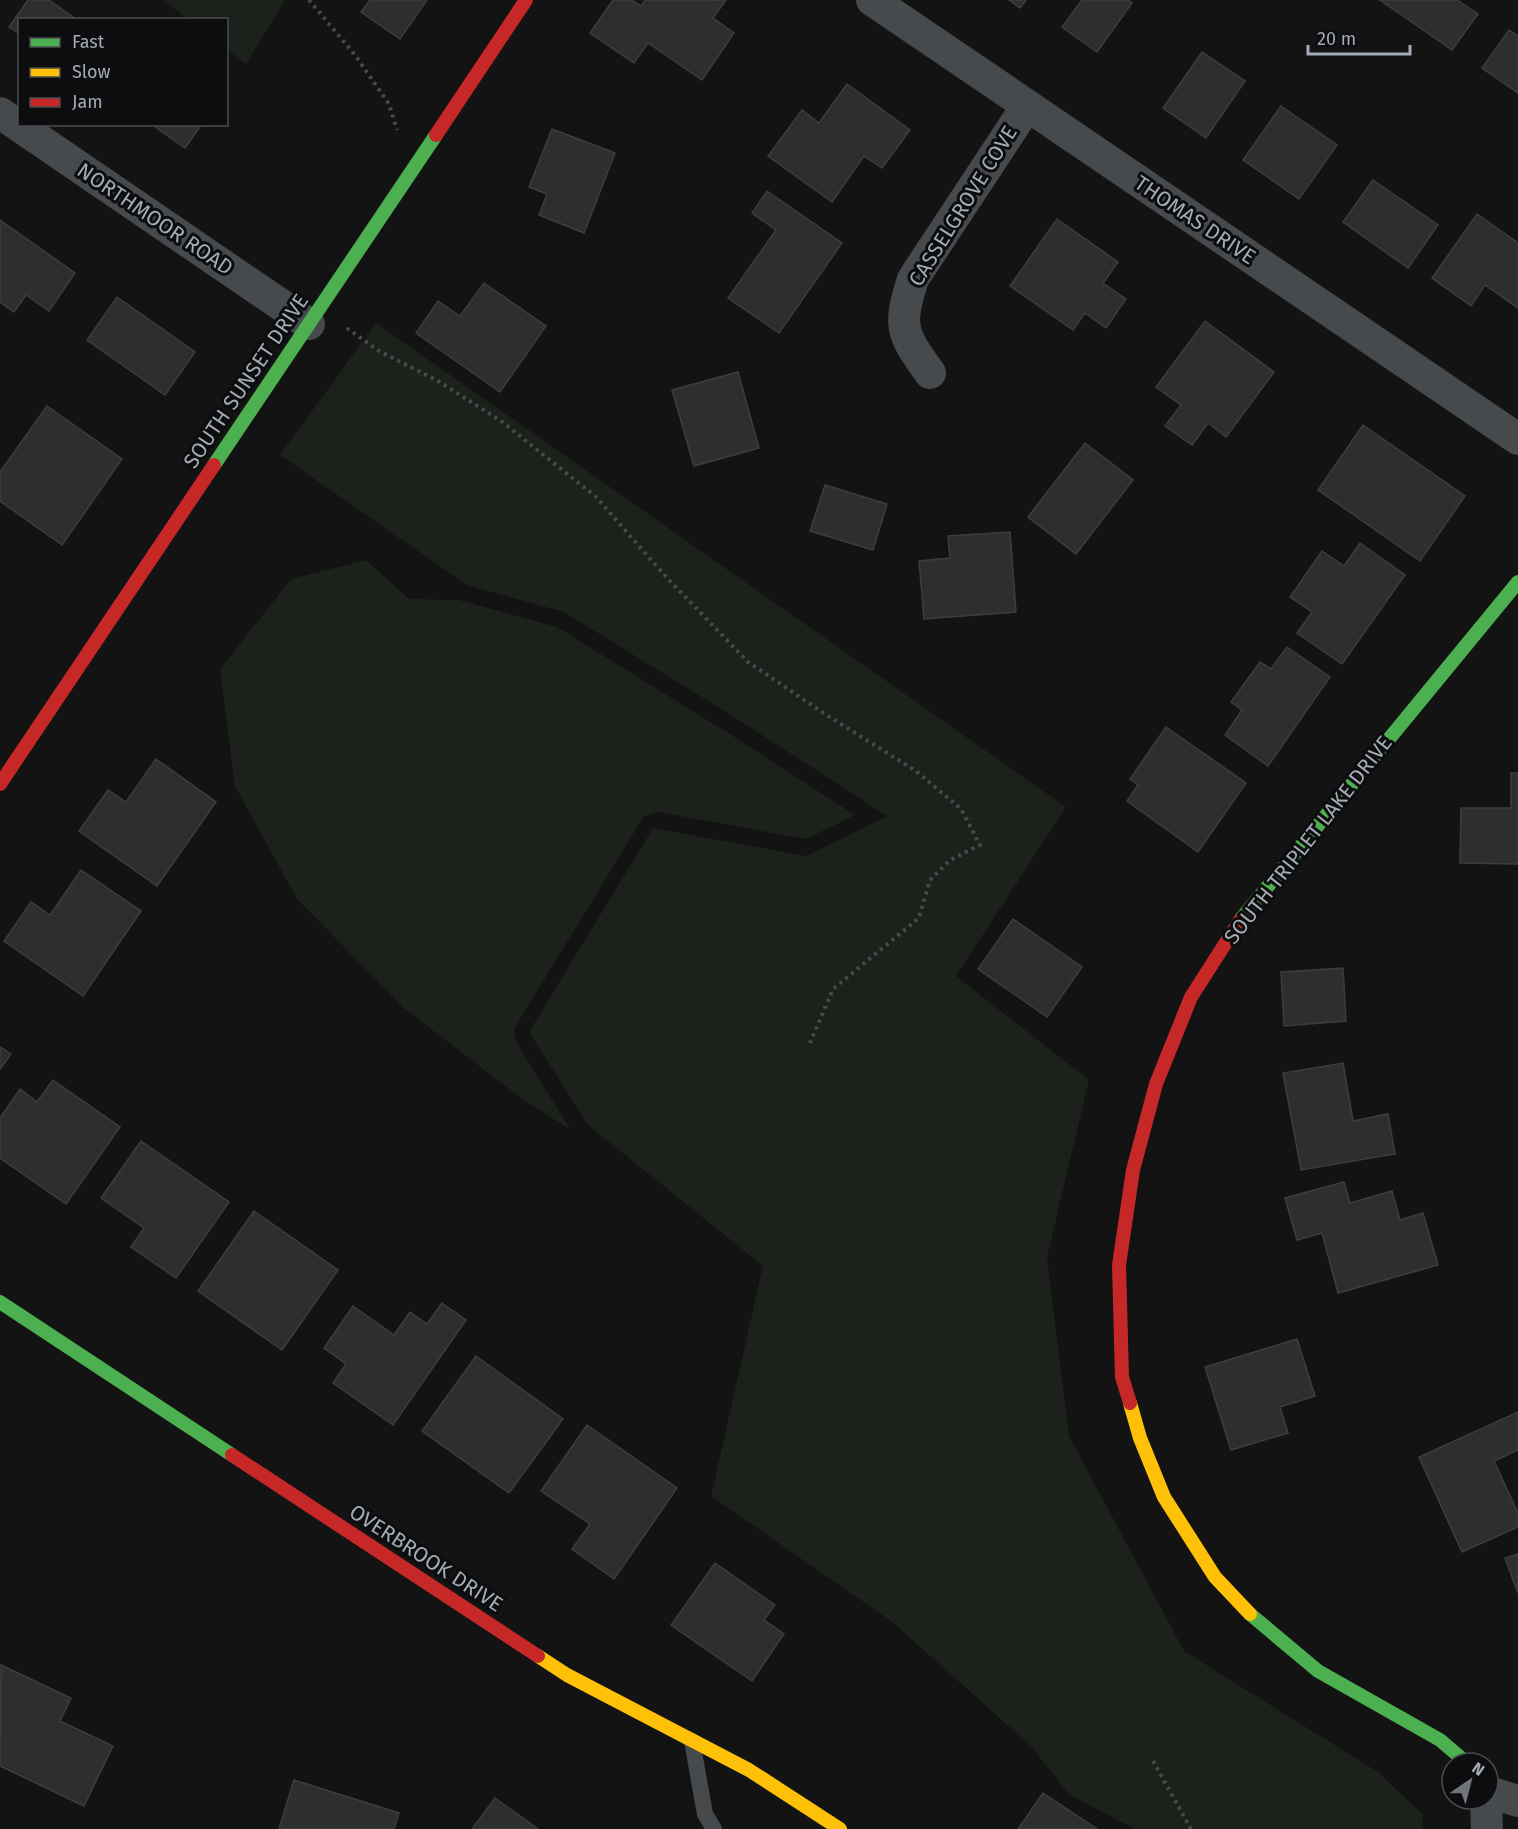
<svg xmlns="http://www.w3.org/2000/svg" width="1518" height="1829" font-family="'Fira Sans',sans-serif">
<rect width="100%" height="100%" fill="#131313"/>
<g fill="#1c211b">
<polygon points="163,0 285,0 246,64 227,49 226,20 188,19"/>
<polygon points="376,323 1066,807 956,976 1089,1080 1047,1257 1069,1436 1184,1651 1378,1772 1423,1815 1422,1829 1135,1829 1069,1795 1031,1746 891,1621 711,1496 763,1266 588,1125 529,1032 653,828 806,856 887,816 742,722 564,612 467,585 280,455"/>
<polygon points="366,560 409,599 459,600 557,627 733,736 855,815 806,839 658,812 644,816 514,1029 516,1042 571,1130 525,1101 405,1009 297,899 235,786 220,669 291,579"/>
</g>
<g fill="#2d2e2e" stroke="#3b3e3f" stroke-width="1.5">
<polygon points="28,0 49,0 77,20 20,20 20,34 9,27"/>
<polygon points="370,0 427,0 400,39 361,12"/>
<polygon points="613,0 631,0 641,6 645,0 726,0 713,18 734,33 702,80 648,43 634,63 590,33"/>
<polygon points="1009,0 1026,0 1020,8"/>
<polygon points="1082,0 1128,0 1132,3 1097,52 1062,27"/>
<polygon points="1380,0 1457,0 1478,14 1452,50"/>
<polygon points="1509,30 1518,36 1518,93 1482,68"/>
<polygon points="1202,52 1245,81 1206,138 1163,108"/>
<polygon points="847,84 910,130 882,168 864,156 832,202 768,156 802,110 819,123"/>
<polygon points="1281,106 1337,145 1299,199 1243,160"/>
<polygon points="151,124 202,124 185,148"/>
<polygon points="552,129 615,153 584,233 539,215 547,194 529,187"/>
<polygon points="1373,180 1438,225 1408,268 1343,222"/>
<polygon points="767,191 842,243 779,333 728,298 776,230 752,213"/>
<polygon points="1477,214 1518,243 1518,308 1485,285 1471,306 1432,278"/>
<polygon points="1057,219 1118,262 1103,283 1126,299 1106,328 1085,313 1073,330 1010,286"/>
<polygon points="0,220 75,273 49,311 26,295 14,312 0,302"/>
<polygon points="484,283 546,326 500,392 416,333 438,301 460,316"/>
<polygon points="117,297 195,352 165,395 87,340"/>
<polygon points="1205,321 1274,372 1226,437 1208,423 1192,445 1165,426 1181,405 1156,387"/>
<polygon points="738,372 759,448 694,466 672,390"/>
<polygon points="47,406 122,459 62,545 0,501 0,472"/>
<polygon points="1363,425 1465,496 1420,561 1318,490"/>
<polygon points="1085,443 1133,480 1076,554 1028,517"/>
<polygon points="825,485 887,504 873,550 810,531"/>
<polygon points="1010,532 1016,612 924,619 919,561 950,558 948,536"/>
<polygon points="1360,543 1405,575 1342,664 1297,633 1312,612 1290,597 1322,551 1344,566"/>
<polygon points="1287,647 1330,677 1268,766 1225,735 1242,710 1231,702 1260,662 1271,669"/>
<polygon points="1166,727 1246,783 1198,852 1127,801 1138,785 1130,779"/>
<polygon points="156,759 216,802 157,886 79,831 108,790 126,802"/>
<polygon points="1511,773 1518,773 1518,864 1460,863 1461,808 1511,808"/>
<polygon points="81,870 141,911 83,996 4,941 31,902 50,915"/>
<polygon points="1013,919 1082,967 1047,1017 978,969"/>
<polygon points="1343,968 1346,1021 1284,1026 1281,972"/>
<polygon points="0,1047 11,1054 0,1069"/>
<polygon points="1343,1063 1353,1121 1388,1114 1395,1154 1301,1170 1283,1073"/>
<polygon points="53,1080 120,1127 66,1204 0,1158 0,1118 20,1089 37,1102"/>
<polygon points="141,1141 229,1202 176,1278 131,1247 144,1228 101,1198"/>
<polygon points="1344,1182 1350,1203 1392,1191 1400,1220 1423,1213 1438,1265 1338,1293 1322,1233 1297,1240 1285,1198"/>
<polygon points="254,1211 338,1270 282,1350 198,1291"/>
<polygon points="442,1303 466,1320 393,1425 333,1383 346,1364 324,1348 353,1306 394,1335 410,1312 427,1324"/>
<polygon points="1297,1339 1315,1396 1280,1407 1288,1433 1231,1450 1205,1367"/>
<polygon points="476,1356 563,1419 509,1493 422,1431"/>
<polygon points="1518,1412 1518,1450 1494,1461 1518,1513 1518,1527 1462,1552 1419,1457"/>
<polygon points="587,1425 677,1488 614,1579 572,1549 590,1524 541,1491"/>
<polygon points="1518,1554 1518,1593 1505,1558"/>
<polygon points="715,1563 775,1605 764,1620 784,1634 752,1681 671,1625"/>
<polygon points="1,1665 71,1698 60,1721 113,1746 84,1806 0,1766"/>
<polygon points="294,1780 399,1813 394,1829 279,1829"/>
<polygon points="1043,1793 1097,1829 1018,1829"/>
<polygon points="495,1798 538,1829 472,1829"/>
</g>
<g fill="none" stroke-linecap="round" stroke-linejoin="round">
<g stroke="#494a4e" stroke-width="4" stroke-dasharray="3 4.5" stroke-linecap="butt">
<polyline points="309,0 355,55 389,104 397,130"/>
<polyline points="347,328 379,351 438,381 501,421 595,496 668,579 748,662 828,716 916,771 961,809 980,845 950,860 930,880 919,918 833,989 810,1043"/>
<polyline points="1153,1761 1191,1829"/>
</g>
<polyline stroke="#474a4c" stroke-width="16" points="692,1741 705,1814 714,1829"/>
<g stroke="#474a4c" stroke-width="32">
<polyline points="872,0 1518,439"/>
<polyline points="0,113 309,324"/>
<path d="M930 373C901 333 898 326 913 279L1027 106"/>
<polyline points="1488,1792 1518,1801"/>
<polyline points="1486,1799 1487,1829"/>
</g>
<g stroke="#4caf50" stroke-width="14">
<polyline points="214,465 436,135"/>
<polyline points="1241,919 1518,582"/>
<polyline points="0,1302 232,1455"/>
<polyline points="1250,1614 1318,1671 1440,1740 1467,1763"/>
</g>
<g stroke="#ffc107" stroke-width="14">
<polyline points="1130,1403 1140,1438 1164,1497 1215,1577 1250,1614"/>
<polyline points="538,1656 567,1675 749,1770 840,1829"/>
</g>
<g stroke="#c62828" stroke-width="14">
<polyline points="436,135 526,0"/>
<polyline points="0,784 214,465"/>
<polyline points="1130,1403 1122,1377 1119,1265 1133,1170 1156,1084 1191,997 1241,919"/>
<polyline points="232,1455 538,1656"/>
</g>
</g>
<g text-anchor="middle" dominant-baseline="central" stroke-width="6" stroke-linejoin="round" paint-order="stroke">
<g font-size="21" fill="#a3acb5" stroke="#0d0d0f">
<text transform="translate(963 206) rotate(-58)">CASSELGROVE COVE</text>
<text transform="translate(155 219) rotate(34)">NORTHMOOR ROAD</text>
<text transform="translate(1195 220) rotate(34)">THOMAS DRIVE</text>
<text transform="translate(246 381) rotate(-56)">SOUTH SUNSET DRIVE</text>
<text transform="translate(1308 840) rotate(-52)">SOUTH TRIPLET LAKE DRIVE</text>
<text transform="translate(426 1558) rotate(33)">OVERBROOK DRIVE</text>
</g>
</g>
<rect x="18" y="18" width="210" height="108" fill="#0d0d0f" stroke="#494d51" stroke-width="1.5"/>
<rect x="30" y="38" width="30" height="9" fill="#4caf50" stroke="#494d51" stroke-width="1.5"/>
<text x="72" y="48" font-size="18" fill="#a3acb5">Fast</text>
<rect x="30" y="68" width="30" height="9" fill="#ffc107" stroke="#494d51" stroke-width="1.5"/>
<text x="72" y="78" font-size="18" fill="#a3acb5">Slow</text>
<rect x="30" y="98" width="30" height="9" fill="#c62828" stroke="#494d51" stroke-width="1.5"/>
<text x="72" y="108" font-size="18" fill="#a3acb5">Jam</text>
<g transform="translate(1470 1781) rotate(35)"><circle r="28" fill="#0d0d0f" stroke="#494d51" stroke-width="1.5"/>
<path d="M0-4.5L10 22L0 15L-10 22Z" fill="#71767c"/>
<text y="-9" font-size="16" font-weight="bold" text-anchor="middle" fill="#a3acb5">N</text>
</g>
<path d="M1308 45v9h102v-9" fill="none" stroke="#a3acb5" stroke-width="3"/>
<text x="1317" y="45" font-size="18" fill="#a3acb5" stroke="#0d0d0f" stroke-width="4.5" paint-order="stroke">20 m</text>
</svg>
